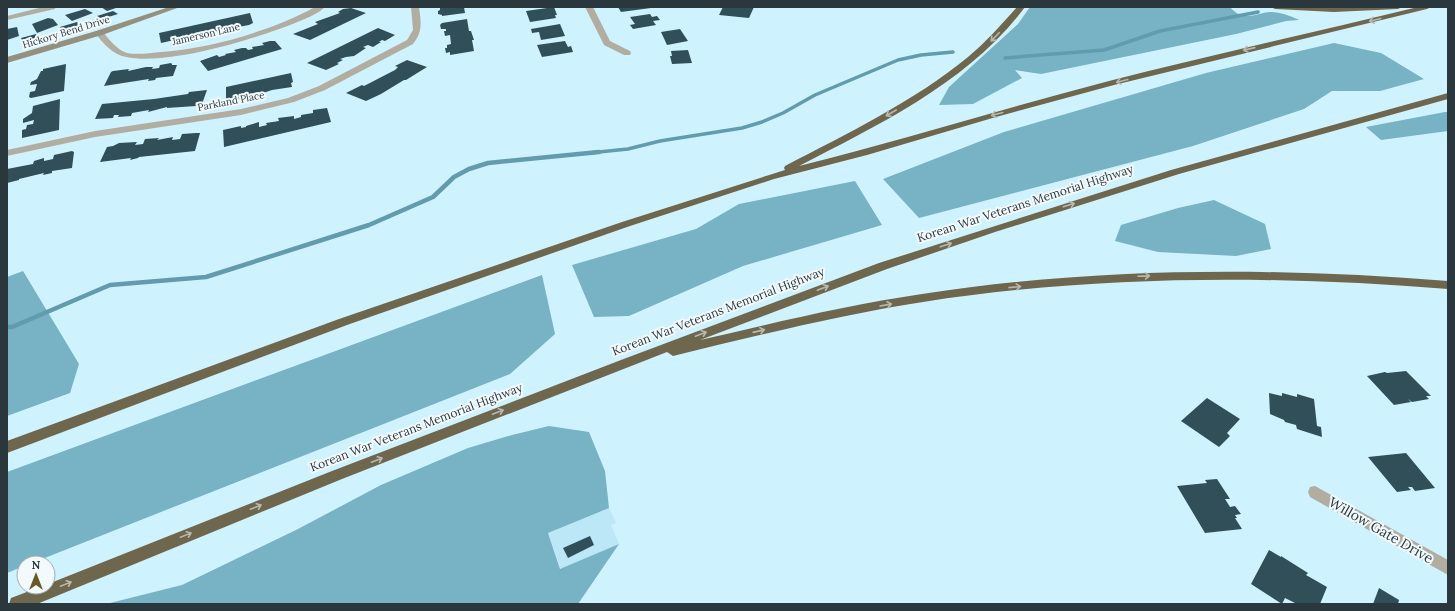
<svg xmlns="http://www.w3.org/2000/svg" width="1455" height="611" font-family="Lora,serif">
<rect width="100%" height="100%" fill="#cff2ff"/>
<polygon fill="#bbe7f6" points="609,508 616,523 611,525 619,544 561,569 548,533"/>
<g fill="#77b2c5">
<path d="M1030 7H1230C1244 23 1255 13 1271 12 1280 12 1291 16 1299 20L1286 21 1236 34 1041 74 1015 70 1022 78 973 104 939 105 949 87 1018 24Z"/>
<polygon points="1334,43 1381,53 1424,79 1380,91 1332,91 1304,109 1193,146 919,218 883,179 1004,132 1206,73"/>
<polygon points="1445,112 1448,112 1448,131 1381,140 1366,127"/>
<polygon points="855,181 882,225 743,266 629,316 594,317 572,265 696,229 739,204"/>
<polygon points="1214,200 1265,224 1271,249 1236,256 1158,252 1115,241 1121,225 1178,208"/>
<polygon points="23,271 79,364 70,393 7,416 7,277"/>
<polygon points="542,275 555,334 510,374 32,563 24,563 24,566 7,573 7,472"/>
<polygon points="549,426 589,432 605,471 609,508 548,533 560,569 619,544 578,604 106,604 182,585 298,529 381,485 468,448 512,435"/>
</g>
<g fill="none" stroke-linecap="round" stroke-linejoin="round">
<g stroke="#629bae" stroke-width="3.5">
<polyline points="1005,58 1104,50 1160,31 1258,12"/>
<polyline points="589,153 628,149 660,141 742,128 762,122 783,113 815,95 898,60 921,55 953,52"/>
</g>
<polyline stroke="#629bae" stroke-width="4.5" points="7,327 12,327 110,285 206,277 369,225 433,197 454,177 469,169 488,163 599,152"/>
</g>
<g fill="#304f59">
<polygon points="101,7 119,7 107,11"/>
<polygon points="443,7 464,7 465,13 442,16 442,15 438,14 438,11 440,10 440,8"/>
<polygon points="554,7 557,15 555,15 556,18 530,22 526,11"/>
<polygon points="618,7 650,7 651,8 621,12"/>
<polygon points="723,7 754,7 749,18 719,15"/>
<polygon points="351,8 366,13 310,40 293,34 318,24 315,22 340,13 338,12 343,9"/>
<polygon points="85,9 93,13 72,21 65,15"/>
<polygon points="113,11 118,14 102,19 97,16"/>
<polygon points="250,13 253,23 249,25 238,27 238,26 223,31 222,29 209,34 197,36 197,35 192,36 161,43 159,33"/>
<polygon points="650,14 652,17 657,16 660,20 653,21 656,25 633,29 630,25 635,24 630,17"/>
<polygon points="48,18 53,19 58,25 37,33 32,24"/>
<polygon points="467,19 469,31 471,31 474,40 472,40 474,51 450,55 450,52 446,53 445,48 447,48 447,45 451,44 450,35 445,36 444,31 446,31 446,29 441,29 440,25 442,23"/>
<polygon points="77,22 80,26 63,31 60,27"/>
<polygon points="560,24 565,36 541,40 539,32 532,33 531,29"/>
<polygon points="17,27 19,36 7,40 7,29"/>
<polygon points="378,28 395,35 385,41 382,40 379,42 381,42 373,47 368,45 363,47 366,48 354,56 346,57 340,59 343,60 337,63 339,64 326,70 307,63"/>
<polygon points="680,29 688,41 667,45 661,32"/>
<polygon points="36,34 38,39 23,42 21,38"/>
<polygon points="270,41 275,41 282,49 208,71 200,61 217,55 219,57 226,55 225,54 236,52 234,50 242,48 246,48 248,50 253,49 252,47 264,45 262,43"/>
<polygon points="565,41 568,47 571,46 573,52 542,57 537,45"/>
<polygon points="688,50 692,63 672,64 670,56 672,56 671,51"/>
<polygon points="407,60 427,67 406,80 404,80 381,94 366,101 346,93 362,85 364,86 395,70 398,67 395,66"/>
<polygon points="171,63 172,64 172,65 177,65 173,76 156,78 155,80 148,81 149,79 104,86 111,72 113,71 129,69 128,71 146,67 153,67 152,69 159,68 160,65"/>
<polygon points="66,64 64,91 31,98 29,97 30,92 35,91 37,84 30,85 31,82 37,79 41,71 43,71 43,69"/>
<polygon points="291,73 293,82 291,83 292,87 272,90 260,94 259,92 244,95 244,98 226,100 226,87"/>
<polygon points="207,90 202,104 196,106 167,108 167,107 148,112 149,110 132,113 131,116 118,117 119,115 114,115 113,118 95,119 102,104 154,99 188,94 189,92"/>
<polygon points="60,99 59,130 22,138 22,130 26,129 27,125 33,124 34,120 23,123 23,119 32,113 33,106"/>
<polygon points="327,108 331,122 224,147 223,130 241,126 241,128 246,127 246,126 259,122 259,127 267,125 266,123 279,121 278,118 294,116 294,119 301,117 301,115 313,113 313,110"/>
<polygon points="196,133 200,133 195,151 139,157 138,158 130,160 131,158 100,162 107,147 113,146 119,143 137,142 135,145 143,144 145,139 159,138 157,140 173,137 172,140 180,139 182,134"/>
<polygon points="72,151 74,152 72,168 52,171 52,173 43,175 44,173 19,179 19,180 7,183 7,169 33,164 34,161 44,158 44,161 53,159 54,155"/>
<polygon points="1406,371 1431,396 1426,396 1429,399 1412,402 1408,399 1411,402 1394,405 1367,376 1385,372 1387,373"/>
<polygon points="1269,393 1282,396 1282,393 1297,397 1297,394 1314,399 1317,426 1321,427 1322,437 1297,429 1296,425 1285,422 1284,420 1270,414"/>
<polygon points="1207,398 1240,419 1227,433 1230,436 1219,447 1181,421"/>
<polygon points="1406,453 1435,488 1415,491 1412,487 1408,487 1411,490 1397,492 1368,457"/>
<polygon points="1217,479 1230,499 1225,499 1230,507 1235,506 1241,514 1235,515 1237,518 1235,518 1242,529 1205,533 1177,486 1207,483 1205,480"/>
<polygon points="590,536 594,545 568,558 563,548"/>
<polygon points="1269,550 1281,557 1281,556 1308,573 1306,575 1327,587 1320,604 1297,604 1285,598 1282,604 1251,584"/>
<polygon points="1379,588 1399,600 1398,604 1373,604"/>
</g>
<g fill="none" stroke-linecap="round" stroke-linejoin="round">
<g fill="#b1aea1" fill-rule="evenodd">
<polygon points="43,7 56,7 55,9 7,20 7,16"/>
<path d="M315 7H325C318 14 305 19 295 23 255 39 168 66 126 57 113 55 103 43 95 33L96 31H102C109 39 117 50 127 53 138 55 150 53 161 52 212 48 271 31 315 7Z"/>
<path d="M411 7H419C421 22 423 32 413 44L325 90 294 102 241 115 95 137 7 156V150L95 131 241 109 288 98 319 86 407 40 413 30Z"/>
<polygon points="585,7 593,7 610,41 630,51 631,53 630,55 624,55 604,45"/>
<polygon points="1315,486 1448,560 1448,575 1310,497 1308,492 1310,487"/>
</g>
<polygon fill="#958f7d" fill-rule="evenodd" points="169,7 180,7 102,35 7,63 7,57 96,31"/>
<g fill="#6f674d" fill-rule="evenodd">
<path d="M1017 7H1025C969 82 880 124 799 166 903 140 1005 108 1109 81 1211 55 1315 32 1418 7H1431L1427 9 1114 85 996 117 867 155 774 179 630 226 347 325 7 453V441L339 319 622 222 785 170 784 168 785 166C848 133 913 102 968 57 986 42 1001 25 1017 7Z"/>
<polygon points="1271,7 1402,7 1398,9 1334,12 1275,9"/>
<path d="M1448 93V99L1179 174 995 232 887 269 700 340C774 323 847 305 922 294 1097 267 1272 267 1448 281V289C1272 275 1097 275 923 302 839 315 756 336 673 356L667 352 342 479 37 604H9L11 598 40 587H48V584L332 471 621 360 879 263 1171 170Z"/>
</g>
</g>
<defs><path id="oneway-shaft" d="M-6 0H5M1.5-3L5.5 0L1.5 3" fill="none" stroke-width="1.6" stroke-linecap="round" stroke-linejoin="round"/></defs>
<g stroke="#b8b8ae">
<use href="#oneway-shaft" transform="translate(1375 20) rotate(166)"/>
<use href="#oneway-shaft" transform="translate(995 37) rotate(134)"/>
<use href="#oneway-shaft" transform="translate(1249 49) rotate(167)"/>
<use href="#oneway-shaft" transform="translate(1122 81) rotate(166)"/>
<use href="#oneway-shaft" transform="translate(891 113) rotate(150)"/>
<use href="#oneway-shaft" transform="translate(997 114) rotate(165)"/>
<use href="#oneway-shaft" transform="translate(1069 205) rotate(-17)"/>
<use href="#oneway-shaft" transform="translate(946 245) rotate(-18)"/>
<use href="#oneway-shaft" transform="translate(1144 276) rotate(-2)"/>
<use href="#oneway-shaft" transform="translate(1015 287) rotate(-6)"/>
<use href="#oneway-shaft" transform="translate(823 288) rotate(-21)"/>
<use href="#oneway-shaft" transform="translate(886 305) rotate(-10)"/>
<use href="#oneway-shaft" transform="translate(759 331) rotate(-13)"/>
<use href="#oneway-shaft" transform="translate(701 334) rotate(-21)"/>
<use href="#oneway-shaft" transform="translate(498 412) rotate(-21)"/>
<use href="#oneway-shaft" transform="translate(377 460) rotate(-21)"/>
<use href="#oneway-shaft" transform="translate(256 507) rotate(-22)"/>
<use href="#oneway-shaft" transform="translate(186 535) rotate(-22)"/>
<use href="#oneway-shaft" transform="translate(66 584) rotate(-22)"/>
</g>
<g text-anchor="middle" dominant-baseline="central" stroke-width="4" stroke-linejoin="round" paint-order="stroke">
<g font-size="10" fill="#2a383d" stroke="#f3fafd">
<text transform="translate(66 32) rotate(-17)">Hickory Bend Drive</text>
<text transform="translate(206 34) rotate(-13)">Jamerson Lane</text>
<text transform="translate(231 101) rotate(-11)">Parkland Place</text>
</g>
<g font-size="12" fill="#2a383d" stroke="#f3fafd">
<text transform="translate(1025 203) rotate(-18)">Korean War Veterans Memorial Highway</text>
<text transform="translate(718 311) rotate(-21)">Korean War Veterans Memorial Highway</text>
<text transform="translate(416 427) rotate(-21)">Korean War Veterans Memorial Highway</text>
</g>
<g font-size="14" fill="#2a383d" stroke="#f3fafd">
<text transform="translate(1381 530) rotate(30)">Willow Gate Drive</text>
</g>
</g>
<rect width="1455" height="611" fill="none" stroke="#2a383d" stroke-width="16"/>
<g transform="translate(36 575)"><circle r="19" fill="#f3fafd" stroke="#a3acb0"/>
<path d="M0-3L7 15L0 10L-7 15Z" fill="#685926"/>
<text y="-6" font-size="11" font-weight="bold" text-anchor="middle" fill="#2a383d">N</text>
</g>
</svg>
